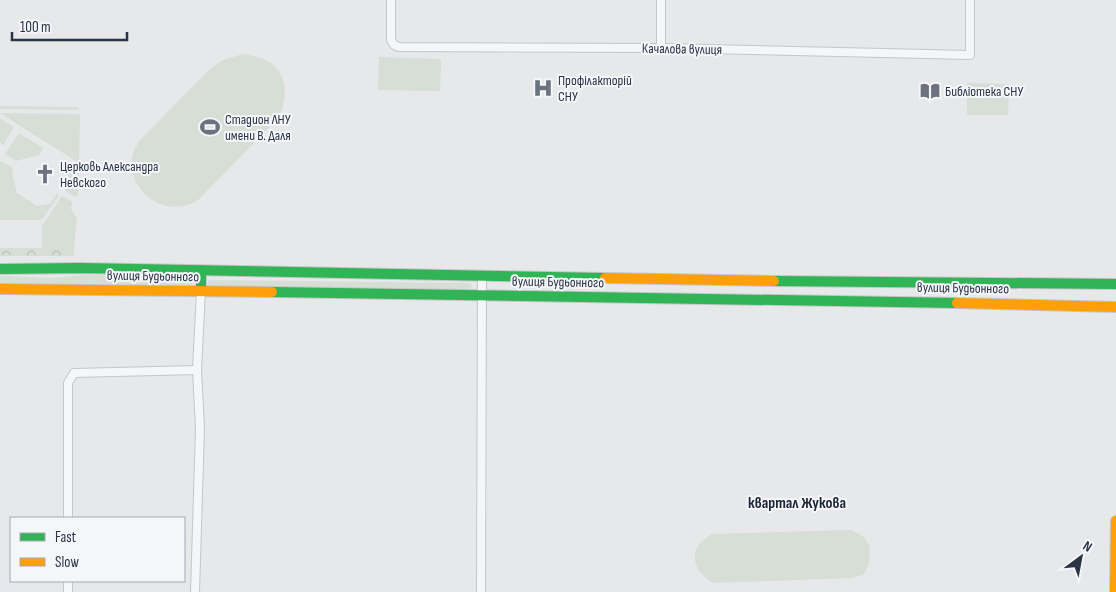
<svg xmlns="http://www.w3.org/2000/svg" width="1116" height="592" font-family="'Sofia Sans Condensed',sans-serif">
<defs>
<pattern id="forest-crowns" width="20" height="18" patternUnits="userSpaceOnUse" patternTransform="scale(1.25)"><rect width="20" height="18" fill="#d6ded6"/><path d="M2 6a3 3 0 1 1 6 0M12 15a3 3 0 1 1 6 0" fill="none" stroke="#b8bfb9"/></pattern>
</defs>
<rect width="100%" height="100%" fill="#e6e8ea"/>
<g fill="#d6ded6">
<path d="M243 54C282 59 292 81 280 116L205 193C202 196 198 201 193 203 164 216 129 193 132 160 132 152 137 145 141 139L211 68 223 60Z"/>
<polygon points="379,57 441,59 440,91 378,90"/>
<polygon points="967,83 1009,84 1008,115 967,115"/>
<polygon points="0,106 79,107 78,110 0,109"/>
<polygon points="0,113 80,114 79,163"/>
<polygon points="0,118 14,127 3,145 0,142"/>
<polygon points="19,133 43,148 39,155 16,161 5,154"/>
<polygon points="1,161 13,168 12,173 17,193 37,206 50,204 57,194 59,195 42,220 0,220 0,163"/>
<polygon points="67,161 79,168 78,195 74,197 65,190 69,184"/>
<polygon points="62,196 72,202 71,209 77,219 74,248 42,248 42,226"/>
<polygon points="84,275 191,276 195,280 191,286 0,284 0,276 53,278"/>
<polygon points="209,280 469,283 472,286 469,290 209,287 207,283"/>
<path d="M851 530 863 536 870 547 869 564 864 574 852 578 713 583C691 570 687 547 712 534Z"/>
</g>
<rect fill="url(#forest-crowns)" x="0" y="248" width="74" height="8"/>
<g fill="none" stroke-linecap="round" stroke-linejoin="round">
<defs>
<g id="street">
<polyline points="391,0 391,40 394,45 399,47 661,48 970,55 970,0"/>
<polyline points="661,48 661,0"/>
<polyline points="68,518 68,383 74,373 197,370"/>
<polyline points="68,581 68,592"/>
<polyline points="195,592 200,428 197,370 201,290"/>
<polyline points="481,592 482,277"/>
</g>
<g id="fast">
<polyline points="0,269 80,268 605,278"/>
<polyline points="201,271 201,290"/>
<polyline points="774,281 1116,284"/>
<polyline points="272,292 957,303"/>
</g>
<g id="slow">
<polyline points="605,278 774,281"/>
<polyline points="0,289 272,292"/>
<polyline points="957,303 1116,307"/>
<polyline points="1115,592 1116,521"/>
</g>
</defs>
<use href="#street" stroke="#c4c6c8" stroke-width="10"/>
<use href="#fast" stroke="#c4c6c8" stroke-width="12"/>
<use href="#slow" stroke="#c4c6c8" stroke-width="12"/>
<use href="#street" stroke="#f5f6f7" stroke-width="8"/>
<use href="#fast" stroke="#30b455" stroke-width="10"/>
<use href="#slow" stroke="#ff9f0a" stroke-width="10"/>
</g>
<defs>
<symbol id="hospital-bare" viewBox="-9 -9 18 18"><path d="M-5-5h3v3.5h4V-5h3V5h-3V1.5h-4V5h-3Z" fill="#6c737f" stroke="#f4f6f9" stroke-width="2.5" paint-order="stroke"/></symbol>
<symbol id="library-bare" viewBox="-9 -9 18 18"><path d="M-6-4Q-3-5.5-.7-3.5V5Q-3 3-6 4ZM6-4Q3-5.5 .7-3.5V5Q3 3 6 4Z" fill="#6c737f" stroke="#f4f6f9" stroke-width="2.5" paint-order="stroke"/></symbol>
<symbol id="stadium-bare" viewBox="-9 -9 18 18"><path d="M0-5a6.5 5 0 1 0 0 10a6.5 5 0 1 0 0-10ZM-3.5-1.8h7v3.6h-7Z" fill="#6c737f" stroke="#f4f6f9" stroke-width="2.5" paint-order="stroke"/></symbol>
<symbol id="church-bare" viewBox="-9 -9 18 18"><path d="M-1.2-6h2.4v3.5h3.3v2.4h-3.3V6h-2.4V-.1h-3.3v-2.4h3.3Z" fill="#6c737f" stroke="#f4f6f9" stroke-width="2.5" paint-order="stroke"/></symbol>
</defs>
<g fill-rule="evenodd">
<use href="#hospital-bare" x="529" y="74" width="28" height="28"/>
<use href="#library-bare" x="916" y="77" width="28" height="28"/>
<use href="#stadium-bare" x="196" y="113" width="28" height="28"/>
<use href="#church-bare" x="31" y="160" width="28" height="28"/>
</g>
<g text-anchor="middle" dominant-baseline="central" stroke-width="4" stroke-linejoin="round" paint-order="stroke">
<g font-size="14" fill="#2b3445" stroke="#f4f6f9">
<text transform="translate(682 49) rotate(1)">Качалова вулиця</text>
<text transform="translate(153 276) rotate(1)">вулиця Будьонного</text>
<text transform="translate(558 282) rotate(1)">вулиця Будьонного</text>
<text transform="translate(963 288) rotate(1)">вулиця Будьонного</text>
</g>
<g font-size="14" fill="#2b3445" stroke="#f4f6f9" text-anchor="start">
<text x="558" y="80">Профілакторій<tspan x="558" dy="16">СНУ</tspan></text>
<text x="945" y="91">Библіотека СНУ</text>
<text x="225" y="119">Стадион ЛНУ<tspan x="225" dy="16">имени В. Даля</tspan></text>
<text x="60" y="166">Церковь Александра<tspan x="60" dy="16">Невского</tspan></text>
</g>
<g font-size="16" font-weight="bold" fill="#1d2536" stroke="#f4f6f9">
<text x="797" y="503">квартал Жукова</text>
</g>
</g>
<rect x="10" y="517" width="175" height="65" fill="#f4f6f9" stroke="#a4a8b1"/>
<rect x="20" y="533" width="25" height="8" fill="#30b455" stroke="#a4a8b1"/>
<text x="55" y="542" font-size="15" fill="#2b3445">Fast</text>
<rect x="20" y="558" width="25" height="8" fill="#ff9f0a" stroke="#a4a8b1"/>
<text x="55" y="567" font-size="15" fill="#2b3445">Slow</text>
<g transform="translate(1081 557) rotate(32)" stroke="#f4f6f9" stroke-width="4" paint-order="stroke">
<path d="M0-4L9 19L0 12L-9 19Z" fill="#2b3445"/>
<text y="-8" font-size="14" font-weight="bold" text-anchor="middle" fill="#2b3445">N</text>
</g>
<path d="M12 32v8h115v-8" fill="none" stroke="#2b3445" stroke-width="2.5"/>
<text x="20" y="32" font-size="15" fill="#2b3445" stroke="#f4f6f9" stroke-width="4" paint-order="stroke">100 m</text>
</svg>
